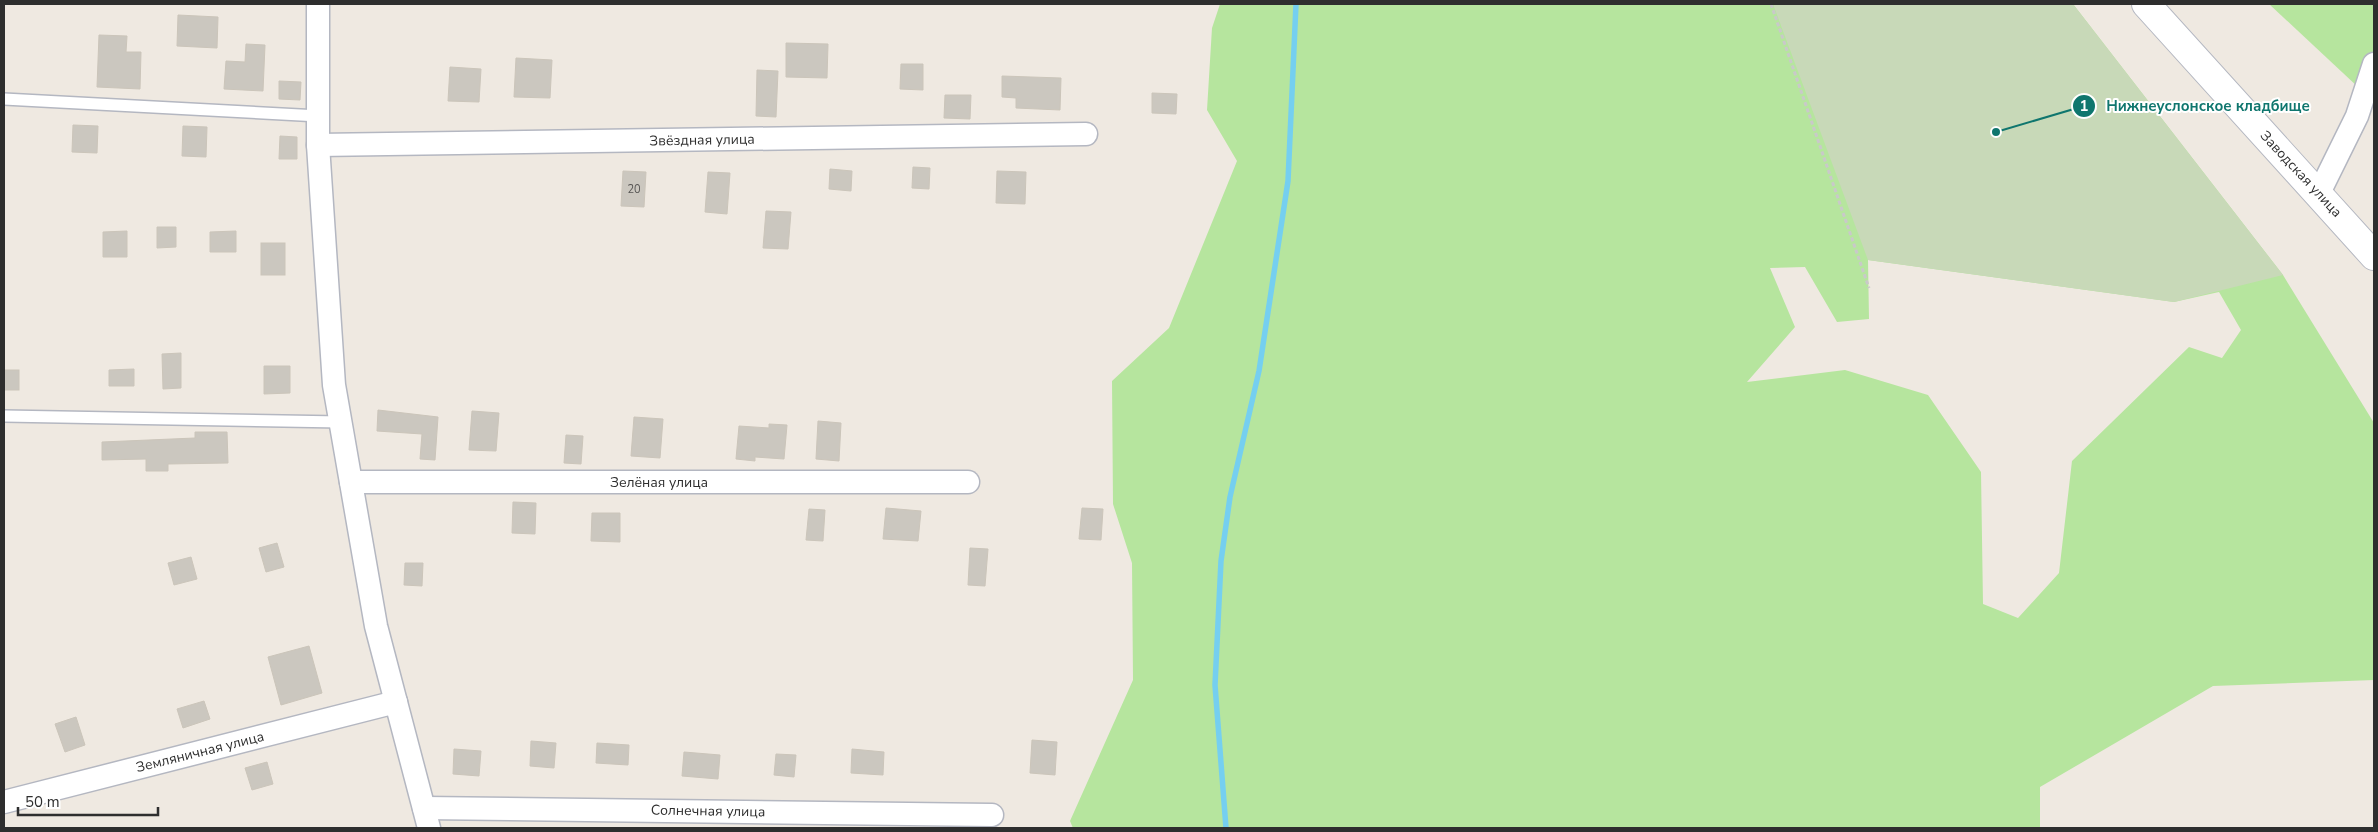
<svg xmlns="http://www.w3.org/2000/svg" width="2378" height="832" font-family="'Nunito Sans',sans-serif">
<rect width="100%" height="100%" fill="#efe9e1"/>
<g fill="#b6e59e" fill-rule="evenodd">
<path d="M1220 4H2073L2283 275 2374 423V680L2213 686 2040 787V828H1073L1070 821 1133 680 1132 563 1113 504 1112 381 1169 328 1237 161 1207 110 1212 28ZM1868 260 2174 302 2219 292 2241 330 2222 358 2189 347 2072 461 2059 573 2018 618 1983 604 1981 472 1928 395 1845 370 1747 382 1795 327 1770 268 1805 267 1837 322 1869 319Z"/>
<polygon points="2269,4 2374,4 2374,102"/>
</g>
<polygon fill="#c8d9b8" points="1773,4 2073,4 2283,275 2174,302 1868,260"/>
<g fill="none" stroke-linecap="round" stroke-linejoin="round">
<polyline stroke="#75cff0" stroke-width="5.5" points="1226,828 1215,685 1221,561 1230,497 1259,371 1288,181 1296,4"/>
</g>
<g fill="#cbc7bf" stroke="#cbc5ba">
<polygon points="178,15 218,17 217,48 177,46"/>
<polygon points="99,35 127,36 126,52 141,52 140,89 97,87"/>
<polygon points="786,43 828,44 827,78 786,77"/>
<polygon points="246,44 265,45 263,91 224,89 226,61 245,62"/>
<polygon points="516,58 552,60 550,98 514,97"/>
<polygon points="901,64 923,64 923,90 900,89"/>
<polygon points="450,67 481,69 479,102 448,101"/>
<polygon points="757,70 778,71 776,117 756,116"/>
<polygon points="1002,76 1061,78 1060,110 1016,108 1016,98 1002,97"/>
<polygon points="279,81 301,82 300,100 279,99"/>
<polygon points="1152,93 1177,94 1176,114 1152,113"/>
<polygon points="945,95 971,95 970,119 944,118"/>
<polygon points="73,125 98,126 97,153 72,152"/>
<polygon points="183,126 207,127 206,157 182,156"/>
<polygon points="280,136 297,137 297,159 279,159"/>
<polygon points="913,167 930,168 929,189 912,188"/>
<polygon points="830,169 852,171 851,191 829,189"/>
<polygon points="623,171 646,172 644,207 621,206"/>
<polygon points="997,171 1026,172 1025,204 996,203"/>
<polygon points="708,172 730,173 727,214 705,212"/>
<polygon points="766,211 791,212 788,249 763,248"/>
<polygon points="157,227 176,227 176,247 157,248"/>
<polygon points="127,231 127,257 103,257 103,232"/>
<polygon points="236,231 236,252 210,252 210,232"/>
<rect x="261" y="243" width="24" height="32"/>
<polygon points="181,353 181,388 163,389 162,354"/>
<polygon points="264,366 290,366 290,393 264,394"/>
<polygon points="134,369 134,386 109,386 109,370"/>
<rect x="4" y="370" width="15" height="20"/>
<polygon points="378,410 438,417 435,460 420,459 422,434 377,431"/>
<polygon points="472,411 499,413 496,451 469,450"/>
<polygon points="634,417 663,419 660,458 631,456"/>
<polygon points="818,421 841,423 839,461 816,459"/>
<polygon points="769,424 787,425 784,459 755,457 755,461 736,459 739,426 769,428"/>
<polygon points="195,432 227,432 228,463 168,464 168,471 146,471 146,459 102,460 102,442 195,438"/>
<polygon points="566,435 583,436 581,464 564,463"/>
<polygon points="513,502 536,503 535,534 512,533"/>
<polygon points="886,508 921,511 918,541 883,539"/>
<polygon points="1082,508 1103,509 1101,540 1079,539"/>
<polygon points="809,509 825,510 823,541 806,540"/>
<polygon points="592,513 620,513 620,542 591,541"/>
<polygon points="277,543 284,567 266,572 259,548"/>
<polygon points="970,548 988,549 985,586 968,585"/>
<polygon points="191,557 197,579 174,585 168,563"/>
<polygon points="405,563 423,563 422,586 404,585"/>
<polygon points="309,646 322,693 281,705 268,657"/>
<polygon points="204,701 210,719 183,728 177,709"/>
<polygon points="76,717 85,745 65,752 55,724"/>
<polygon points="1032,740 1057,742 1055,775 1030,773"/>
<polygon points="531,741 556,743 554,768 530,766"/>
<polygon points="597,743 629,745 628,765 596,763"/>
<polygon points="454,749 481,751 479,776 453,774"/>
<polygon points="852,749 884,752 883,775 851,773"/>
<polygon points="684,752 720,755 718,779 682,776"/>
<polygon points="776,754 796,755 794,777 774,775"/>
<polygon points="267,762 273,784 252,790 245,768"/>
</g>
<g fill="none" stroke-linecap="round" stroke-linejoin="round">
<defs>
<g id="service">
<polyline points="4,99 319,116"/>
<polyline points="4,416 341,422"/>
</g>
<g id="minor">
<polyline points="318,4 318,145 334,385 376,626 429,828"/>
<polyline points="318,145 1086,134"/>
<polyline points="2319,193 2357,116 2374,64"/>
<polyline points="351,482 968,482"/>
<polyline points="4,802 396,702"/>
<polyline points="424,808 992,815"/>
</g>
<polyline id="tertiary" points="2146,4 2374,256"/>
</defs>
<use href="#service" stroke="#b4b7c1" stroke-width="14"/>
<use href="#minor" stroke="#b4b7c1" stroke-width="25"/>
<use href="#tertiary" stroke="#b4b7c1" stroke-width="30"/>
<polyline stroke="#c9c9c9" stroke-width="3" stroke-dasharray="4 2.5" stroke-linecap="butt" points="1771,4 1869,288"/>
<use href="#service" stroke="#fff" stroke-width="11"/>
<use href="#minor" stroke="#fff" stroke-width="22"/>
<use href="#tertiary" stroke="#fff" stroke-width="28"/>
</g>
<g text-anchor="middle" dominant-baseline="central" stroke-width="4" stroke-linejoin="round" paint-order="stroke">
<g font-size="11" fill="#555452">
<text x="634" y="189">20</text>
</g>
<g font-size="14" fill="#2e2e2e" stroke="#fff">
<text transform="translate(702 140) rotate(-1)">Звёздная улица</text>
<text transform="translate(2301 174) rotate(47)">Заводская улица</text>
<text x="659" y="482">Зелёная улица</text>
<text transform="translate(200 752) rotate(-14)">Земляничная улица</text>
<text transform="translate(708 811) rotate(1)">Солнечная улица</text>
</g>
</g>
<path fill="none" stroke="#0f766e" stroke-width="2" d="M1996 132L2084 106"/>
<g fill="#0f766e" stroke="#fff" stroke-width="2">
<circle cx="1996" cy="132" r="5"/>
<circle cx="2084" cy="106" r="12"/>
</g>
<g font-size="15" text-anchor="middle" font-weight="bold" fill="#fff">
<text x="2084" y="111">1</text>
</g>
<g font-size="15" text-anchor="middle" font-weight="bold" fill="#0f766e" stroke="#fff" stroke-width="4" stroke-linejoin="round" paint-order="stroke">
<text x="2208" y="111">Нижнеуслонское кладбище</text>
</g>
<rect width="2378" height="832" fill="none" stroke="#2e2e2e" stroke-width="10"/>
<path d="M18 807v8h140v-8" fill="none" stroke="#2e2e2e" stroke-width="2.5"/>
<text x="25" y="807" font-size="15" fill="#2e2e2e" stroke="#ffffff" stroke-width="4" paint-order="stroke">50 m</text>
</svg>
